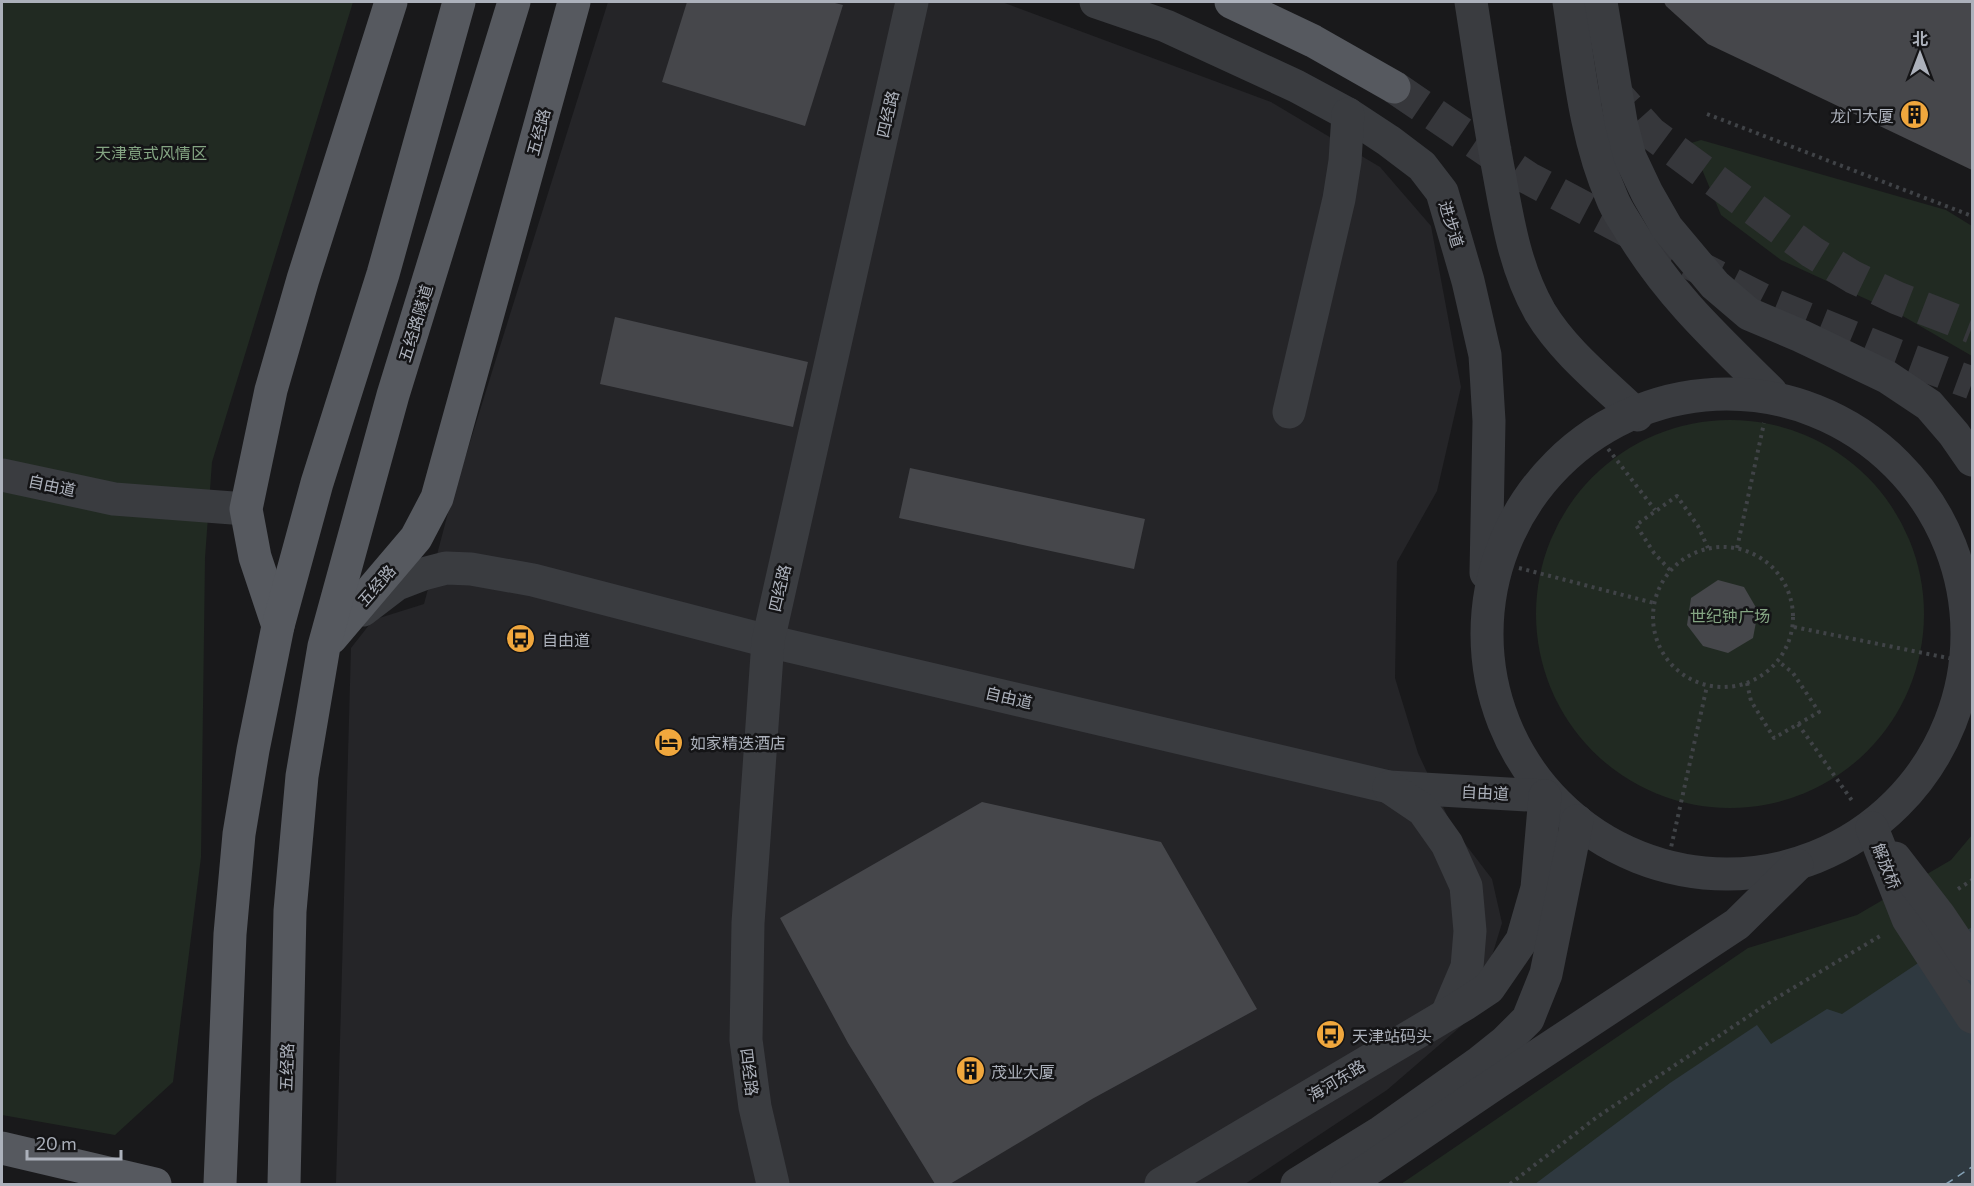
<svg xmlns="http://www.w3.org/2000/svg" width="1974" height="1186" font-family="Commissioner,'Noto Sans SC',sans-serif">
<rect width="100%" height="100%" fill="#19191b"/>
<polygon fill="#252528" points="608,2 1002,2 1271,102 1380,167 1431,226 1461,387 1437,491 1397,562 1395,678 1418,753 1453,828 1492,879 1502,923 1474,1015 1387,1090 1245,1184 336,1184 351,648 373,620 424,604 449,509"/>
<g fill="#212a22">
<polygon points="2,2 353,2 212,462 205,558 201,857 173,1082 115,1135 2,1115"/>
<polygon points="1701,140 1946,210 1972,226 1972,356 1901,315 1781,260 1721,215 1691,143"/>
<circle cx="1730" cy="614" r="194"/>
<polygon points="1972,835 1972,1184 1401,1184 1748,948 1857,915 1951,860"/>
</g>
<polygon fill="#2f3940" points="1972,927 1972,1184 1535,1184 1670,1083 1757,1025 1771,1044 1827,1009 1842,1014"/>
<g fill="none" stroke-linecap="round" stroke-linejoin="round">
<polyline stroke="#84a1b5" stroke-width="1.5" stroke-dasharray="8 6" stroke-linecap="butt" points="1946,1184 1972,1167"/>
</g>
<g fill="#46474b">
<polygon points="687,2 831,2 843,5 805,126 662,82"/>
<polygon points="1664,2 1972,2 1972,170 1708,44 1666,6"/>
<polygon points="615,317 808,362 793,427 600,384"/>
<polygon points="910,468 1145,519 1134,569 899,518"/>
<polygon points="1718,580 1744,587 1758,611 1753,638 1728,653 1703,646 1687,625 1691,598"/>
<polygon points="982,802 1161,842 1257,1009 1092,1099 950,1184 935,1184 848,1043 780,918"/>
</g>
<g fill="none" stroke-linecap="round" stroke-linejoin="round">
<g stroke="#36373b" stroke-width="33" stroke-dasharray="33 16" stroke-linecap="butt">
<polyline points="1606,83 1651,133 1812,252 1853,277 1897,298 1972,327"/>
<polyline points="1394,87 1528,178 1643,239 1773,305 1896,355 1972,383"/>
</g>
<g stroke="#404347" stroke-width="4" stroke-dasharray="3 4.5" stroke-linecap="butt">
<polyline points="1707,114 1972,216"/>
<polyline points="1599,437 1655,510"/>
<circle cx="1723" cy="617" r="70"/>
<polyline points="1737,548 1764,423"/>
<polyline points="1519,568 1654,603"/>
<polyline points="1670,570 1654,553 1636,525 1677,496 1698,526 1708,548"/>
<polyline points="1794,627 1963,661"/>
<polyline points="1747,683 1751,701 1774,738 1819,712 1793,673 1778,661"/>
<polyline points="1798,724 1853,802"/>
<polyline points="1668,861 1707,686"/>
<polyline points="1958,889 1972,880"/>
<polyline points="1510,1184 1597,1117 1773,1000 1880,936"/>
</g>
<g stroke="#3a3c40" stroke-width="33">
<polyline points="1096,2 1166,26 1296,86 1348,114 1389,141 1422,166 1442,192 1468,281 1485,355 1489,421 1486,573"/>
<path d="M1471 2C1480 59 1488 116 1499 173 1508 222 1515 268 1540 312 1564 352 1604 383 1637 415"/>
<path d="M1569 2C1579 67 1585 137 1612 198 1616 209 1624 220 1630 230 1669 295 1717 339 1771 392"/>
<polyline points="1601,2 1621,122 1630,157 1647,193 1667,228 1715,285 1749,314 1801,336 1887,377 1929,405 1954,434 1972,460"/>
<circle cx="1727" cy="634" r="240"/>
<polyline points="1289,412 1339,199 1345,161 1348,114"/>
<polyline points="2,475 114,499 246,509"/>
<polyline points="363,610 397,584 423,574 446,568 471,569 533,580 768,641 1389,787 1545,796"/>
<polyline points="1389,787 1423,810 1447,844 1466,886 1470,931 1467,967 1447,1014"/>
<polyline points="1872,828 1908,919 1972,1017"/>
<polyline points="1895,858 1939,915 1972,964"/>
<polyline points="773,1184 755,1107 746,1040 748,923 768,641 912,2"/>
<polyline points="1161,1184 1465,1004 1489,988 1522,940 1537,888 1545,796"/>
<polyline points="1297,1184 1381,1132 1480,1062 1505,1042 1528,1019 1546,974 1577,821"/>
<polyline points="1347,1184 1493,1085 1737,924 1797,865"/>
</g>
<g stroke="#56595f" stroke-width="33">
<polyline points="1231,2 1313,41 1394,87"/>
<polyline points="278,626 255,557 246,509 271,390 303,279 391,2"/>
<polyline points="331,638 416,538 437,498 574,2"/>
<polyline points="2,1148 155,1184"/>
<polyline points="220,1184 230,934 239,834 253,750 278,626 317,483 383,274 459,2"/>
<polyline points="284,1184 290,911 302,776 324,646 393,395 514,2"/>
</g>
</g>
<defs>
<symbol id="building-disc" viewBox="-11 -11 22 22"><circle r="9.5" fill="#f0a73d" stroke="#141416"/><path d="M-4-6H4V6H1V3H-1V6H-4ZM-2.5-4.3h1.7v1.8h-1.7ZM.8-4.3h1.7v1.8H.8ZM-2.5-1h1.7V.8h-1.7ZM.8-1h1.7V.8H.8Z" fill="#111"/></symbol>
<symbol id="bus-disc" viewBox="-11 -11 22 22"><circle r="9.5" fill="#f0a73d" stroke="#141416"/><path d="M-5-6H5V4H4V6H2V4H-2V6H-4V4H-5ZM-3.5-4V0h7V-4ZM-3.5 1.2v1.5H-2V1.2ZM2 1.2v1.5H3.5V1.2Z" fill="#111"/></symbol>
<symbol id="hotel-disc" viewBox="-11 -11 22 22"><circle r="9.5" fill="#f0a73d" stroke="#141416"/><path d="M-6-4.5h1.5V1H6V5H4.5V3h-9V5H-6ZM-4 0a1.8 1.8 0 1 1 3.6 0ZM.5 0V-2.5h3Q6-2.5 6 0Z" fill="#111"/></symbol>
</defs>
<g fill-rule="evenodd">
<use href="#building-disc" x="1898" y="98" width="33" height="33"/>
<use href="#bus-disc" x="504" y="622" width="33" height="33"/>
<use href="#hotel-disc" x="652" y="726" width="33" height="33"/>
<use href="#bus-disc" x="1314" y="1018" width="33" height="33"/>
<use href="#building-disc" x="954" y="1054" width="33" height="33"/>
</g>
<g text-anchor="middle" dominant-baseline="central" stroke-width="5" stroke-linejoin="round" paint-order="stroke">
<g font-size="16" fill="#acb1bb" stroke="#141416">
<text transform="translate(887 114) rotate(-77)">四经路</text>
<text transform="translate(538 132) rotate(-75)">五经路</text>
<text transform="translate(1452 224) rotate(73)">进步道</text>
<text transform="translate(415 323) rotate(-73)">五经路隧道</text>
<text transform="translate(52 485) rotate(12)">自由道</text>
<text transform="translate(376 585) rotate(-49)">五经路</text>
<text transform="translate(779 588) rotate(-77)">四经路</text>
<text transform="translate(1009 697) rotate(13)">自由道</text>
<text transform="translate(1485 792) rotate(3)">自由道</text>
<text transform="translate(1887 866) rotate(68)">解放桥</text>
<text transform="translate(286 1067) rotate(-88)">五经路</text>
<text transform="translate(750 1072) rotate(83)">四经路</text>
<text transform="translate(1336 1080) rotate(-31)">海河东路</text>
</g>
<g font-size="16" fill="#acb1bb" stroke="#141416" text-anchor="start">
<text x="1894" y="115" text-anchor="end">龙门大厦</text>
<text x="542" y="639">自由道</text>
<text x="690" y="742">如家精迭酒店</text>
<text x="1352" y="1035">天津站码头</text>
<text x="991" y="1071">茂业大厦</text>
</g>
<g font-size="16" fill="#84a583" stroke="#141416">
<text x="151" y="152">天津意式风情区</text>
<text x="1730" y="615">世纪钟广场</text>
</g>
</g>
<rect width="1974" height="1186" fill="none" stroke="#acb1bb" stroke-width="6"/>
<g transform="translate(1920 54)" stroke="#141416" stroke-width="4.5" paint-order="stroke">
<path d="M0-4.5L10 22L0 15L-10 22Z" fill="#acb1bb"/>
<text y="-9" font-size="16" font-weight="bold" text-anchor="middle" fill="#acb1bb">北</text>
</g>
<path d="M27 1150v9h94v-9" fill="none" stroke="#acb1bb" stroke-width="3"/>
<text x="36" y="1150" font-size="18" fill="#acb1bb" stroke="#141416" stroke-width="4.5" paint-order="stroke">20 m</text>
</svg>
